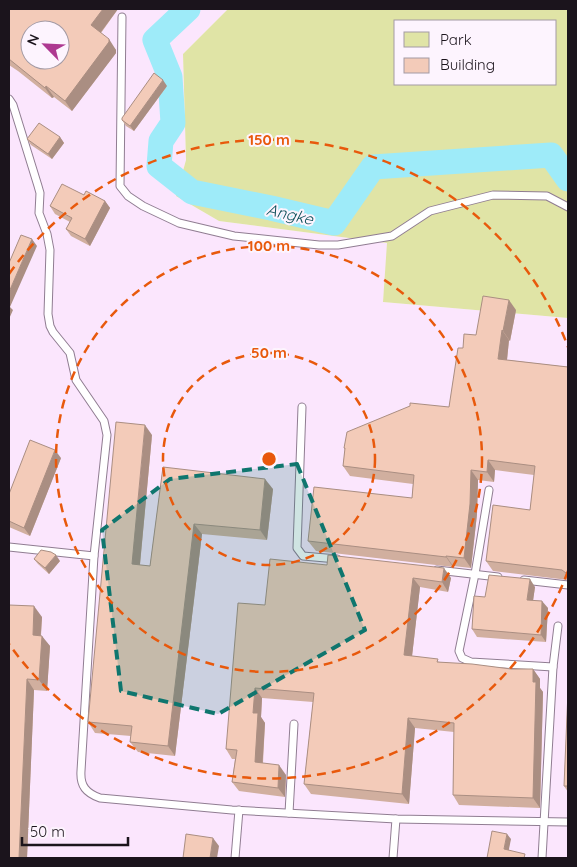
<svg xmlns="http://www.w3.org/2000/svg" width="577" height="867" font-family="Quicksand,sans-serif">
<rect width="100%" height="100%" fill="#fdf4fe"/>
<path fill="#fbe6fd" fill-rule="evenodd" d="M9 9H228L183 54 186 160 176 196 219 221 388 243 383 302 568 318V858H9ZM30 30H60V60H30Z"/>
<path fill="#e0e4a6" fill-rule="evenodd" d="M228 9H568V318L383 302 387 243 219 221 176 196 186 160 183 54ZM396 21H556V84H396Z"/>
<g fill="none" stroke-linecap="round" stroke-linejoin="round">
<polyline stroke="#9eebf9" stroke-width="25" points="188,9 155,40 170,77 173,123 161,141 159,166 192,192 271,208 334,223 373,167 551,155 568,179"/>
<defs>
<g id="service">
<polyline points="122,17 120,186 128,196 143,206 179,223 234,236 319,245 338,245 392,236 430,211 493,195 547,196 568,207"/>
<path d="M9 99 13 105 38 186 40 193 39 213 47 234 50 250 48 314 50 326 53 332 70 353 76 380 104 421 107 435 94 556 81 771C80 786 86 793 100 798L232 810 396 819 568 822"/>
<polyline points="302,407 297,548 303,556 337,559"/>
<polyline points="489,490 475,574 459,651 462,658 471,662 553,667"/>
<polyline points="9,547 94,556"/>
<polyline points="437,570 498,577"/>
<polyline points="524,580 568,585"/>
<polyline points="289,813 294,724"/>
<polyline points="235,858 239,810"/>
<polyline points="393,858 396,819"/>
<polyline points="542,858 553,667 558,626"/>
</g>
</defs>
<use href="#service" stroke="#907d92" stroke-width="9"/>
<use href="#service" stroke="#fff" stroke-width="7"/>
</g>
<g fill="#d1af9f">
<polygon points="9,9 118,9 101,33 116,50 116,53 72,111 54,97 52,98 18,71 9,65"/>
<polygon points="167,86 134,131 126,126 122,120"/>
<polygon points="60,137 64,143 52,159 31,145 27,139"/>
<polygon points="84,195 105,201 110,208 90,246 71,236 66,229 70,222 55,214 50,206"/>
<polygon points="516,310 510,341 509,340 507,360 568,367 568,580 493,571 486,561 530,510 534,475 495,470 494,482 478,480 477,514 471,568 453,566 453,567 316,551 308,541 412,498 413,484 350,476 343,466 345,450 344,448 449,407 463,348"/>
<polygon points="152,435 140,565 150,566 163,467 273,489 267,540 202,534 175,756 138,752 130,742 131,736 95,733 88,722"/>
<polygon points="61,458 30,536 9,527 9,494"/>
<polygon points="34,559 60,561 49,574 38,564"/>
<polygon points="327,565 451,578 448,592 420,587 412,656 440,662 511,669 533,669 540,679 540,688 543,692 540,808 459,805 453,795 454,732 415,728 409,804 311,794 304,784 313,702 262,698 261,717 265,723 263,763 286,775 285,797 239,791 232,782 235,759 232,759 226,749 265,605"/>
<polygon points="535,587 533,600 548,608 546,642 477,637 472,629"/>
<polygon points="9,605 42,617 41,636 50,646 47,691 34,690 27,858 9,858"/>
<polygon points="568,691 568,792 564,786"/>
</g>
<g fill="#aa8e82">
<polygon points="103,9 118,9 98,36 91,25"/>
<polygon points="109,39 116,50 116,53 72,111 65,101"/>
<polygon points="163,80 167,86 134,131 130,126"/>
<polygon points="46,86 54,97 52,98 45,88"/>
<polygon points="60,137 64,143 52,159 48,154"/>
<polygon points="105,201 110,208 90,246 85,239"/>
<polygon points="32,239 37,246 10,307 13,310 9,319 9,292"/>
<polygon points="509,300 516,310 510,341 503,331"/>
<polygon points="502,330 509,340 506,369 498,359"/>
<polygon points="145,425 152,435 139,574 132,564"/>
<polygon points="55,450 61,458 30,536 24,528"/>
<polygon points="488,460 495,470 494,482 487,472"/>
<polygon points="471,470 478,480 477,514 471,568 464,558"/>
<polygon points="265,479 273,489 267,540 260,530"/>
<polygon points="194,524 202,534 175,756 168,746"/>
<polygon points="56,555 60,561 49,574 45,568"/>
<polygon points="446,556 453,566 453,567 446,557"/>
<polygon points="444,568 451,578 448,592 442,582"/>
<polygon points="413,578 420,587 411,665 404,655"/>
<polygon points="530,579 535,587 532,608 527,600"/>
<polygon points="542,601 548,608 546,642 541,635"/>
<polygon points="34,606 42,617 40,646 33,635"/>
<polygon points="42,636 50,646 47,691 39,680"/>
<polygon points="533,669 540,679 540,688 543,692 540,808 533,798"/>
<polygon points="27,679 34,690 27,858 19,858"/>
<polygon points="255,688 262,698 261,717 265,723 262,772 255,762 253,713"/>
<polygon points="408,718 415,728 409,804 402,794"/>
<polygon points="279,765 286,775 285,797 278,788"/>
<polygon points="507,834 511,839 508,854 504,849"/>
<polygon points="213,838 219,846 217,858 210,858"/>
</g>
<g fill="#f3cbb9" stroke="#aa8e82" fill-rule="evenodd">
<path d="M9 9H103L91 25 109 39V42L65 101 46 86 45 88 9 59ZM30 30H60V60H30Z"/>
<polygon points="154,73 163,80 130,126 122,120 122,118"/>
<polygon points="39,123 60,137 48,154 27,139"/>
<polygon points="62,184 84,195 86,191 105,201 85,239 66,229 72,218 50,206"/>
<polygon points="21,235 32,239 9,292 9,263"/>
<polygon points="483,296 509,300 503,331 502,330 498,359 568,367 568,573 566,573 562,570 486,561 493,505 530,510 535,466 488,460 487,472 471,470 470,504 464,558 446,556 446,557 308,541 314,487 412,498 414,475 343,466 345,448 344,448 347,432 410,406 410,403 449,407 458,348 463,348 464,334 476,335"/>
<polygon points="116,422 145,425 132,564 150,566 163,467 265,479 260,530 194,524 168,746 130,742 132,726 88,722"/>
<polygon points="30,440 55,450 24,528 9,521 9,494"/>
<polygon points="41,550 51,552 56,555 45,568 34,559"/>
<polygon points="328,555 444,568 442,582 413,578 404,655 438,659 437,662 472,664 511,669 533,669 533,682 536,682 533,798 453,795 454,723 408,718 402,794 304,784 314,693 255,688 253,713 258,713 255,762 279,765 278,788 232,782 237,750 226,749 238,603 265,605 270,559 327,565"/>
<polygon points="489,575 530,579 527,600 542,601 541,635 472,629 474,596 485,597"/>
<polygon points="9,605 34,606 33,635 42,636 39,680 27,679 19,858 9,858"/>
<polygon points="568,691 568,786 564,786"/>
<polygon points="492,831 507,834 504,849 525,854 524,858 487,858"/>
<polygon points="186,834 213,838 210,858 183,858"/>
</g>
<path fill="#0f766e" fill-opacity="0.2" stroke="#0f766e" stroke-width="4" stroke-dasharray="10 6" stroke-linejoin="round" d="M297 464 365 630 218 714 121 691 102 530 170 479Z"/>
<g fill="none" stroke="#e8590c" stroke-width="2.5" stroke-dasharray="9 6">
<circle cx="269" cy="459" r="106"/>
<circle cx="269" cy="459" r="213"/>
<path d="M568 571A319 319 0 0 1 9 644M9 274A319 319 0 0 1 568 347"/>
</g>
<g text-anchor="middle" dominant-baseline="central" stroke-width="4" stroke-linejoin="round" paint-order="stroke">
<g font-size="16" font-style="italic" fill="#0c4f59" stroke="#fdf4fe">
<text transform="translate(290 214) rotate(13)">Angke</text>
</g>
</g>
<circle cx="269" cy="459" r="8" fill="#e8590c" stroke="#fdf4fe" stroke-width="2.5"/>
<g font-size="15" text-anchor="middle" font-weight="bold" fill="#e8590c" stroke="#fdf4fe" stroke-width="4" stroke-linejoin="round" paint-order="stroke">
<text x="269" y="145">150 m</text>
<text x="269" y="251">100 m</text>
<text x="269" y="358">50 m</text>
</g>
<rect width="577" height="867" fill="none" stroke="#1b141c" stroke-width="20"/>
<rect x="394" y="20" width="162" height="65" fill="#fdf4fe" stroke="#a39aa4"/>
<rect x="404" y="32" width="25" height="15" fill="#e0e4a6" stroke="#a39aa4"/>
<text x="440" y="45" font-size="15" fill="#1b141c">Park</text>
<rect x="404" y="58" width="25" height="15" fill="#f3cbb9" stroke="#a39aa4"/>
<text x="440" y="70" font-size="15" fill="#1b141c">Building</text>
<g transform="translate(45 45) rotate(294)"><circle r="24" fill="#fdf4fe" stroke="#a39aa4"/>
<path d="M0-4L9 19L0 12L-9 19Z" fill="#ae3991"/>
<text y="-8" font-size="14" font-weight="bold" text-anchor="middle" fill="#1b141c">N</text>
</g>
<path d="M22 837v8h106v-8" fill="none" stroke="#1b141c" stroke-width="2.5"/>
<text x="30" y="837" font-size="15" fill="#1b141c" stroke="#fdf4fe" stroke-width="4" paint-order="stroke">50 m</text>
</svg>
